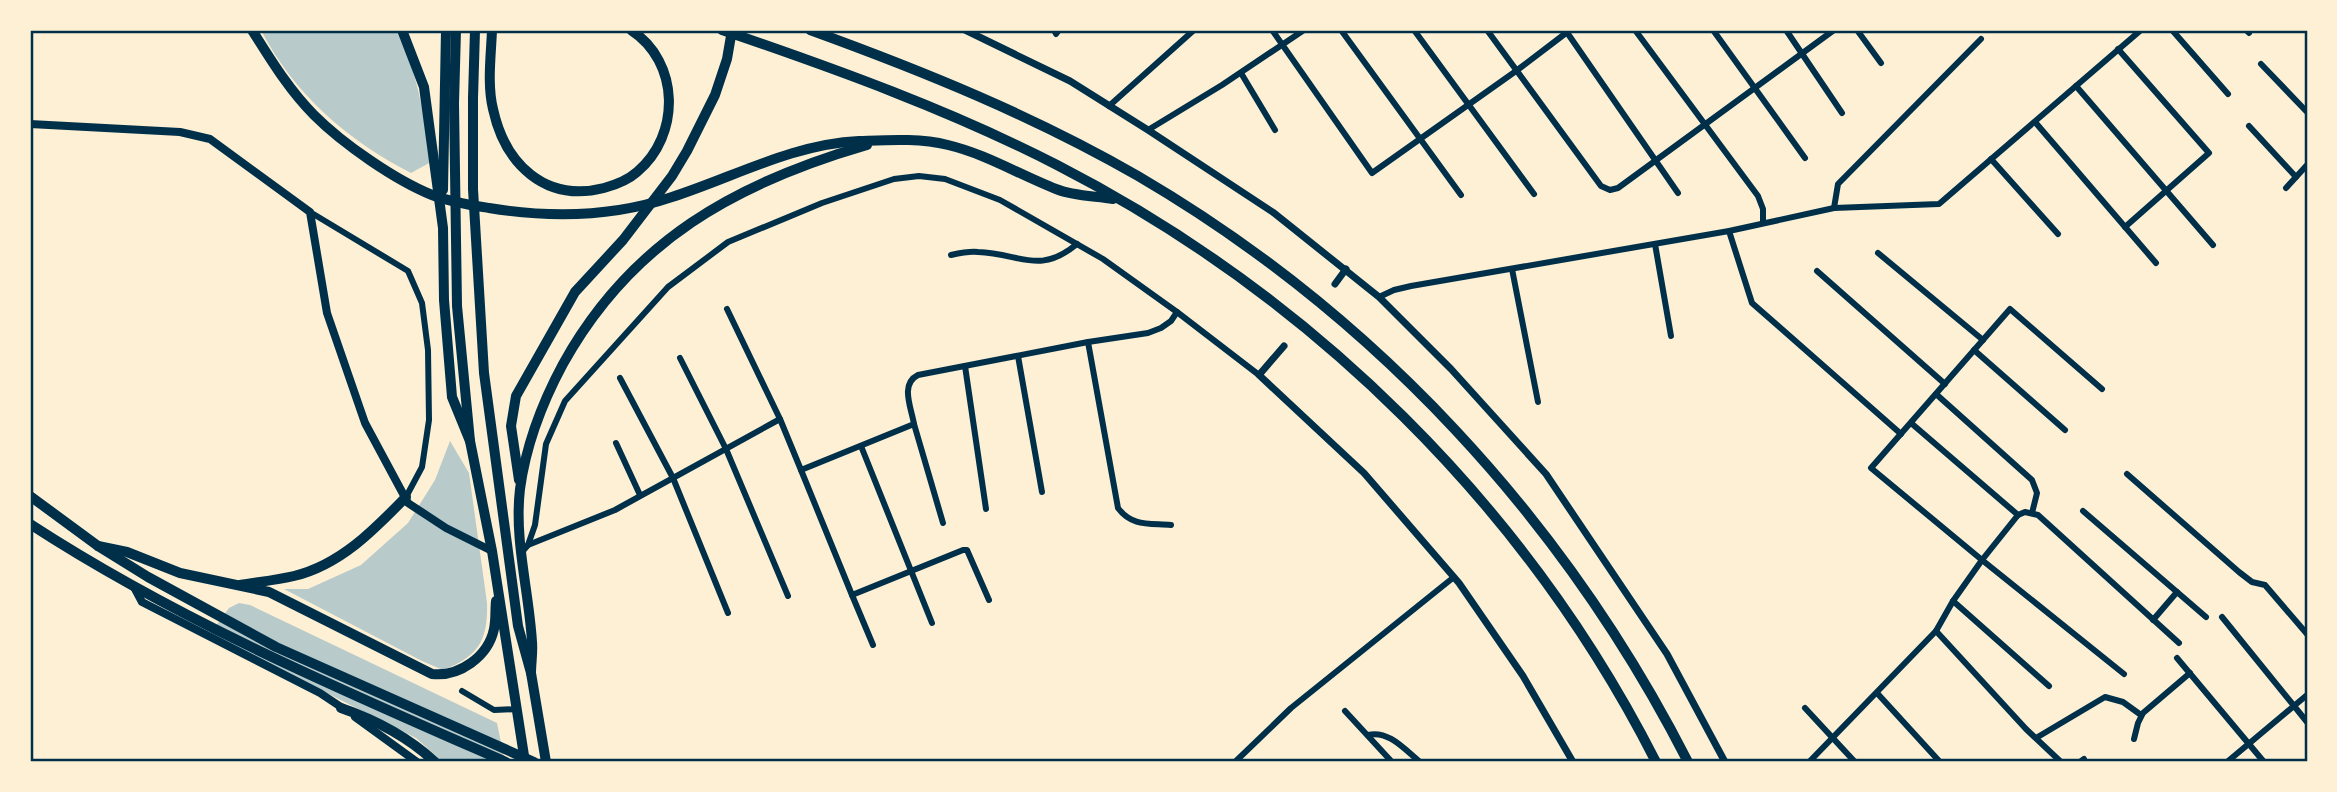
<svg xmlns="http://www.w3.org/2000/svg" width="2337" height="792" font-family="'DM Sans',sans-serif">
<rect width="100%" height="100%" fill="#fdf0d5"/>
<g fill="#b9caca">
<path d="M261 30H396C418 72 424 116 431 162L411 173C348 141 293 93 261 30Z"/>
<path d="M450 441 469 473 487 603C488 640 479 656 443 670L422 661 284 589H308L361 565 408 523 435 480Z"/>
<polygon points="239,603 250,605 497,723 505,762 443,762 416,738 210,634 229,608"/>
</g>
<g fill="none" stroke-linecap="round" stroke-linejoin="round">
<g stroke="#003049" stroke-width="6">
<polyline points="1054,30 1056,34 1059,30"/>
<polyline points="1272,30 1372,173 1516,71 1570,30"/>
<polyline points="1341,30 1461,195"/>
<polyline points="1414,30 1534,194"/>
<polyline points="1487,30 1601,186 1610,190 1618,188 1834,30"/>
<polyline points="1635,30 1758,196 1763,209 1763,223"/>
<polyline points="1713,30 1805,158"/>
<polyline points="1786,30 1842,113"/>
<polyline points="1857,30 1881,63"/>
<polyline points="2172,30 2228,94"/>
<polyline points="2246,30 2249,33"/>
<polyline points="2306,30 2307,31"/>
<polyline points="1566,31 1678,193"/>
<polyline points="2118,49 2209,153 2125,227"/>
<polyline points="2261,64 2307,112"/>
<polyline points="1241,73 1275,130"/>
<polyline points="2076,86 2213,245"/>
<polyline points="1109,106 1194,30"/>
<polyline points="2035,122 2156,263"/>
<polyline points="2249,126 2296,177"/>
<polyline points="1148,130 1222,85 1304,30"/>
<polyline points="1991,159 2058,234"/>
<polyline points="2286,188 2307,165"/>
<polyline points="1834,208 1838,184 1981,39"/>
<polyline points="310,212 408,271 422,303 428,350 429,420 422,467 406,497"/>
<polyline points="1729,231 1752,303 1901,434"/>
<polyline points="1655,244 1671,336"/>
<polyline points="1878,253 1983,340"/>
<path d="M951 255C960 253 969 251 978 252 1020 253 1038 276 1077 244"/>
<polyline points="1512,269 1538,402"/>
<polyline points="1817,271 1945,384"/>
<polyline points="1379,297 1394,290 1411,286 1729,231 1834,208 1939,204 2141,30"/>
<polyline points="727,309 780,419"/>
<path d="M1088 342 1118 508C1132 527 1150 523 1171 525"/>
<polyline points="1974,350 2065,430"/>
<polyline points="1018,356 1042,492"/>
<polyline points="680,358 726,449 788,596"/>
<polyline points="965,366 986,509"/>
<polyline points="620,378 673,478 728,613"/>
<polyline points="2102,389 2010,309 1871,468 1982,560 2124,674"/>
<polyline points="1936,394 2032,480 2037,493 2032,513"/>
<polyline points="1911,423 2018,515"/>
<polyline points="914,424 943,523"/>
<polyline points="616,443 640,495"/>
<polyline points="861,446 932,623"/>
<polyline points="801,470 852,595 963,550 967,550 989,600"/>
<polyline points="2127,474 2239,572 2252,582 2265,585 2307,634"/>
<polyline points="2083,511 2206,617"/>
<path d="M528 545 615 510 780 419 801 470 914 424C911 407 900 384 918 375L1088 342 1148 333 1161 328 1171 321 1177 312"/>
<polyline points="522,552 528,545 535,525 546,444 565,401 668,287 728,242 822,203 894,179 919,176 945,179 1000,200 1103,259 1177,312 1259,375"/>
<polyline points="852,595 873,645"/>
<polyline points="1953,601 2049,686"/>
<polyline points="2222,617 2307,722"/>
<polyline points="2153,620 2177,592"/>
<polyline points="1936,631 2026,729 2061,762"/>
<polyline points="2177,658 2264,762"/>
<polyline points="462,691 494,710 518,709"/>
<polyline points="1877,693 1940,762"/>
<polyline points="1805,708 1855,762"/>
<polyline points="1345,711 1392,762"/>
<path d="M1368 735C1389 730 1405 750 1420 762"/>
<polyline points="2036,738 2105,697 2123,702 2141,715"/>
<polyline points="2134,739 2138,723 2143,713 2190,673"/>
<polyline points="1235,762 1291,708 1454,577"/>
<polyline points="1809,762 1936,631 1953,601 1982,560 2018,515 2025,512 2038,515 2179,643"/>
<polyline points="2080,762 2084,759"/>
<polyline points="2227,762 2307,695"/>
</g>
<g stroke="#003049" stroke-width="7">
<polyline points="965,30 1070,81 1148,130 1274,213 1379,297 1451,369 1546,474 1667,654 1725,762"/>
<polyline points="1335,284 1346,269"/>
<polyline points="1284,346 1259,375 1364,473 1459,583 1523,676 1573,762"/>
</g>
<g stroke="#003049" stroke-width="8">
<polyline points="30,124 180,132 210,139 310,212 327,313 365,423 408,503 446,528 492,551"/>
<polyline points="134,587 142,602 320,693 344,709"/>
<polyline points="355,717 417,762"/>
</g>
<g stroke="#003049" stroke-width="10">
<polyline points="30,496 98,546 148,577 276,647 534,762"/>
<path d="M30 524C179 621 344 691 506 762"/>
<path d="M240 585C258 582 277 580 294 576 340 565 374 530 406 497"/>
</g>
<g stroke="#003049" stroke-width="10">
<polyline points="456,30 454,103 457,306 470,441 492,551 525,762"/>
<polyline points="475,30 473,98 473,189 484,373 518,626 531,673 546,762"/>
<path d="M98 546 127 552 180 573 269 592 432 674C459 677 488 657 494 629 496 620 495 610 496 601"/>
<path d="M341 708C376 720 408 737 435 762"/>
</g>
<g stroke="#003049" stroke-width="10">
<path d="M252 30C271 60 289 90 314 115 343 144 395 180 432 195 450 202 470 205 489 208 550 218 613 217 672 197 734 177 793 144 859 141 889 140 919 138 948 145 986 154 1020 175 1056 189 1073 196 1095 196 1113 199"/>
<polyline points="402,30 424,87 443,228 444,300 452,397 470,441"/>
<path d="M492 30C491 56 487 84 493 109 505 164 545 203 604 188 615 185 628 180 637 172 681 135 680 62 631 30"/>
<path d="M722 30C836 69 950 110 1057 165 1312 296 1526 506 1656 762"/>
<path d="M810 30C923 71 1034 116 1138 176 1374 314 1564 519 1688 762"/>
<polyline points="443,190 446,30"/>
<polyline points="519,480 511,426 516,396 575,292 623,240 672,176 687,151 715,95 727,59 732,30"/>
<path d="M531 673C531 663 533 652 532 642 529 591 514 540 520 489 526 445 542 403 563 364 631 241 736 183 867 145"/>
</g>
</g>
<rect width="2337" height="792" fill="none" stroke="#fdf0d5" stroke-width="63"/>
<rect x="32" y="32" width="2274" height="728" fill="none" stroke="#003049" stroke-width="2.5"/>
</svg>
